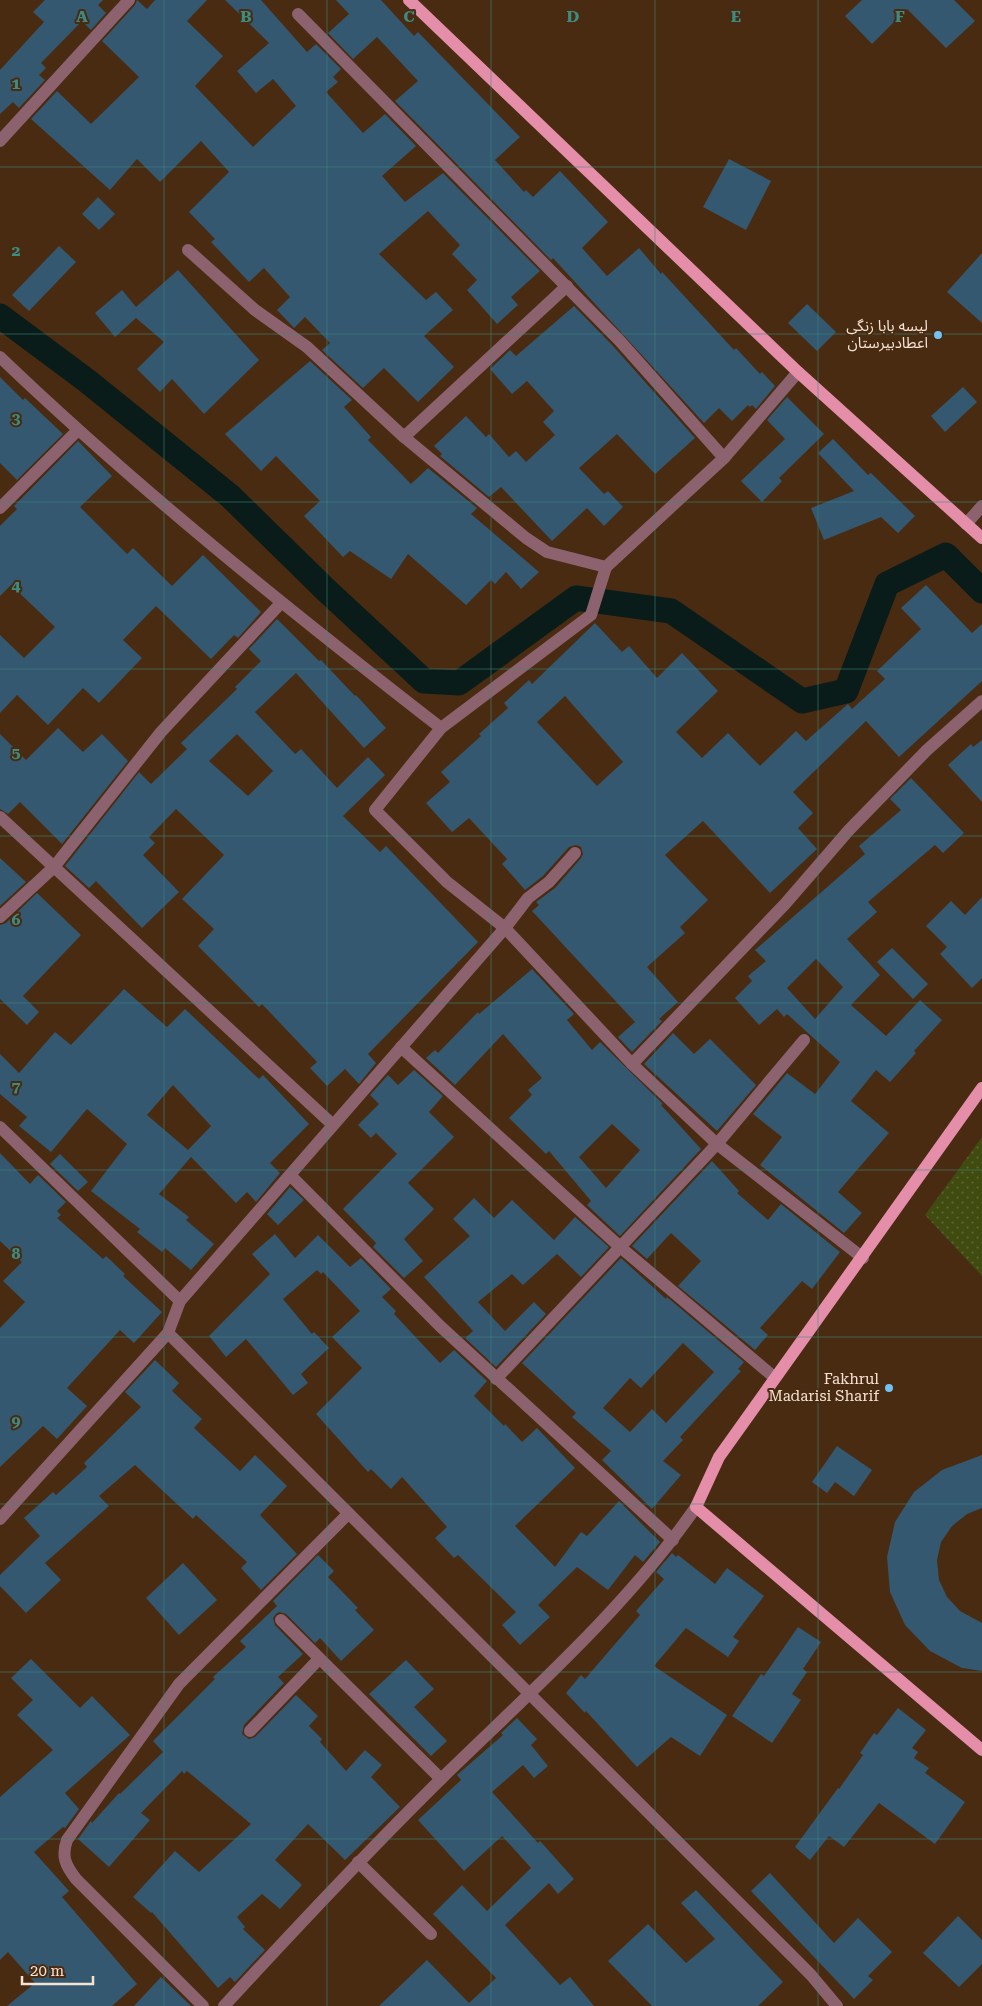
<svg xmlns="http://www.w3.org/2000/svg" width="982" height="2006" font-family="'Roboto Serif','Noto Sans Arabic',serif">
<defs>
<pattern id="park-dots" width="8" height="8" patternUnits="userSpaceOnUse" patternTransform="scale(1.25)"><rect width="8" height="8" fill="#404b10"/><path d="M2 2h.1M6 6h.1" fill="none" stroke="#5c6532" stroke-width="1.8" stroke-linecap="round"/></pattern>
</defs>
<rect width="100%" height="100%" fill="#492b12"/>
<polygon fill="url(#park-dots)" points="982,1137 982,1276 925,1215"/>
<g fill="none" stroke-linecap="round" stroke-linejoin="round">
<polyline stroke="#0a1c19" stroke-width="25" points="0,316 86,380 230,496 326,590 424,681 459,683 576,598 671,611 802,701 846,691 887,584 946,555 982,591"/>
</g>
<g fill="#335870" fill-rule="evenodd">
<polygon points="45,0 103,0 98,5 106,13 91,30 82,21 41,63 46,68 39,75 45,80 19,108 13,102 0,114 0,70 44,22 33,12"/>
<polygon points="137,0 147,9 155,0 207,0 187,21 223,56 195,86 253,147 296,106 273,79 256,93 237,71 269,43 225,0 261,0 307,52 316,44 341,69 333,77 338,82 326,92 363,133 385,114 416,146 382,176 405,202 443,173 540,271 511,297 518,305 497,324 467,290 477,280 452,254 460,245 428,211 379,254 426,300 436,292 453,310 424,336 454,367 418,402 384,368 363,388 322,350 330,343 305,317 294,328 277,310 290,297 264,268 249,282 211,242 215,239 189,212 229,172 201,141 160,182 137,159 110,190 31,119 57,91 91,124 139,77 102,41 135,5"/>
<polygon points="336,0 381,0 414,36 418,32 520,137 495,160 524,192 526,190 533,197 560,171 608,222 582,248 607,276 639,248 661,274 662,272 734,350 736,348 760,374 762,372 775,386 756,409 752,405 750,407 748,405 732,421 719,408 704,423 553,258 551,260 395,101 418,81 377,37 353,59 328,33 349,14"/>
<polygon points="862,0 954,0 975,21 946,48 907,9 872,44 845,16"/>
<polygon points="729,159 771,181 746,230 703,207"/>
<polygon points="98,197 115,214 99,230 82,214"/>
<polygon points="59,246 76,262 29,311 12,295"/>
<polygon points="982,253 982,323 947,292"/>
<polygon points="178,270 259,360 204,414 172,379 160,392 137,369 164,342 136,318 115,337 95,313 122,290 136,307"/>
<polygon points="807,304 836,332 817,351 788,323"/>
<polygon points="574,306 613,346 695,438 655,474 617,434 579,468 604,494 608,491 623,507 604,526 587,508 552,541 501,487 489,497 440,456 442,454 434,446 466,416 486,437 489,434 509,457 516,451 526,462 555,435 543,422 554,411 527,381 512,394 490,369 510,350 516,356"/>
<polygon points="310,361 352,400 344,407 371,437 368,440 411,484 428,468 477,508 471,514 539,572 521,589 506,572 495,584 491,580 466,605 408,554 391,579 350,551 343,557 304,516 320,501 276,456 261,471 225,434"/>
<polygon points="0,377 23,400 25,398 63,434 17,480 0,463"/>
<polygon points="963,387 977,402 945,432 931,416"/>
<polygon points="787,397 824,434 779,478 782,481 762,502 741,481 785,439 767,420"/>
<polygon points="833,439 868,475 871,473 915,516 898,533 881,517 824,540 811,508 854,491 818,453"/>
<polygon points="78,441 112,476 80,507 127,554 133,548 172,586 203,555 261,612 238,638 234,635 211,659 156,606 123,640 142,658 99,703 83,688 48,725 17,695 0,713 0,635 24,658 55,627 11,585 0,596 0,526 17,509 14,506"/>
<path d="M926 585 972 633 982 624V681L899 757 866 721 793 792 813 813 798 828 817 849 770 893 703 821 665 855 708 900 680 927 685 933 647 967 678 1002 659 1019 662 1021 632 1052 618 1037 635 1022 532 911 539 905 536 902 555 888 581 858 583 854 581 847 576 845 569 847 543 876 525 890 502 864 507 859 469 818 452 832 426 803 450 782 441 772 481 736 479 734 508 708 504 703 529 680 532 684 595 623 622 652 629 646 657 678 682 653 718 691 676 732 702 758 728 733 760 766 796 731 806 741 848 704 852 709 885 679 877 671 921 629 901 608ZM565 696 623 762 597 786 537 722Z"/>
<path d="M277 619 319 661 321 660 355 696 356 695 386 728 364 748 296 673 255 712 295 754 301 749 337 788 368 757 385 775 343 816 380 852 386 846 478 942 368 1054 376 1063 359 1084 345 1069 327 1086 310 1068 317 1062 262 1004 259 1007 198 946 214 929 182 899 224 855 176 809 149 837 155 843 143 855 179 892 142 928 96 881 89 888 65 866 139 772 151 784 187 749 181 743 237 689 235 687 261 661 249 649ZM237 734 273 771 248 796 209 761Z"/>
<polygon points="58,728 83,752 102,734 128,761 62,844 20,802 8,814 0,809 0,734 26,760"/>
<polygon points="982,740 982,802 948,765 971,744 973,747"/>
<path d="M911 778 964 833 943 853 935 845 868 902 877 912 847 939 880 975 851 1005 886 1036 920 1000 942 1020 914 1051 916 1053 890 1082 876 1070 851 1101 889 1133 838 1192 862 1213 844 1233 760 1165 782 1137 753 1114 787 1073 815 1094 840 1062 787 1014 784 1017 777 1009 759 1025 735 998 752 981 748 976 766 961 755 950 865 854 859 846 901 810 890 799ZM816 959 843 987 815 1019 787 988Z"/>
<polygon points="0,858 26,882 0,906"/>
<polygon points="37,893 81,935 23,996 39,1012 27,1025 0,999 0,925 6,923"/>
<polygon points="982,897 982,978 972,988 940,954 947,947 926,926 951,901 965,915"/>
<polygon points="892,948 928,984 913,999 877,962"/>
<path d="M532 969 574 1014 567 1020 592 1050 600 1042 663 1104 661 1105 701 1149 620 1236 587 1205 591 1201 549 1151 546 1154 509 1118 532 1095 528 1090 542 1078 503 1034 455 1085 426 1058 435 1050 438 1053 478 1012 479 1014ZM612 1124 640 1150 606 1188 579 1157Z"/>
<path d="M124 989 167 1027 185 1009 259 1079 263 1075 309 1124 270 1163 280 1173 256 1202 247 1192 236 1203 191 1157 159 1194 189 1217 186 1220 214 1244 191 1270 165 1248 162 1252 137 1232 140 1229 91 1191 127 1144 87 1109 51 1152 19 1126 27 1117 0 1094V1054L19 1073 55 1032 71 1045ZM173 1085 211 1126 188 1150 147 1115Z"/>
<polygon points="673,1033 694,1054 710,1039 756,1085 717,1131 644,1064"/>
<polygon points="414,1070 443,1096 429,1112 454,1137 408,1183 434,1209 404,1239 423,1261 404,1278 373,1247 376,1243 343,1209 397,1154 376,1133 371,1138 358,1125 379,1104 370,1095 388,1075 398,1085"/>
<polygon points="0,1153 30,1184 38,1175 66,1202 57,1211 61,1215 57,1218 103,1259 106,1256 125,1274 123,1276 162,1312 134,1343 120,1330 67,1388 87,1406 57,1439 43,1426 0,1467 0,1328 25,1302 3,1281 22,1262 0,1241"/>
<polygon points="60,1154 88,1182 78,1191 50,1164"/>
<polygon points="712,1161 739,1191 737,1193 768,1220 781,1204 840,1252 812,1289 802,1281 760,1328 768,1335 755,1350 678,1286 701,1261 671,1233 647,1259 632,1246"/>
<polygon points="290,1187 304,1200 278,1225 267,1214"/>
<polygon points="474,1198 494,1218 512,1200 554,1240 575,1217 609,1247 581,1277 557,1254 523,1285 512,1274 478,1302 505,1331 534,1302 546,1314 496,1367 465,1338 473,1331 424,1277 470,1236 453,1219"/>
<polygon points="275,1234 295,1258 318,1235 350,1267 361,1258 391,1289 382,1297 396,1311 394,1314 440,1363 454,1350 487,1381 474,1396 504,1426 505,1424 522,1442 537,1428 575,1468 515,1526 555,1567 581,1532 587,1536 619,1501 660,1542 643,1562 635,1555 608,1590 577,1567 538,1605 550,1617 520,1645 502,1625 516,1612 458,1555 454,1558 435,1538 447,1527 402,1477 391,1489 371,1469 368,1472 316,1414 362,1368 332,1337 360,1311 323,1272 321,1274 317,1270 283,1299 312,1334 314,1332 329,1348 301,1374 308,1383 293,1395 246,1339 226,1357 209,1336 270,1274 252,1254"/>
<path d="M621 1258 666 1299 667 1297 744 1362 738 1369 741 1371 680 1437 683 1440 663 1461 681 1475 652 1509 602 1460 611 1451 572 1417 576 1413 522 1363ZM683 1343 714 1372 666 1423 652 1409 630 1432 603 1408 630 1378 641 1388Z"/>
<polygon points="155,1360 179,1383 172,1391 202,1419 194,1428 240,1471 255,1455 287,1486 260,1515 297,1554 261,1590 241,1568 247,1562 196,1515 193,1519 135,1465 99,1496 109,1506 45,1563 61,1580 26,1613 0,1586 0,1575 40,1536 24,1518 53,1492 56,1495 87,1467 84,1463 141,1407 125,1392"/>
<polygon points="837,1446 872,1470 854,1496 835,1482 827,1493 812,1482"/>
<polygon points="982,1455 982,1508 967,1514 952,1526 941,1542 937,1560 939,1580 947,1597 960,1611 982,1623 982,1671 962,1668 930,1651 905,1625 890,1592 887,1557 895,1522 914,1492 942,1470"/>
<polygon points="672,1553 676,1557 678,1555 715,1584 727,1568 764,1596 733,1637 739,1641 728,1657 686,1628 654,1666 727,1715 700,1756 671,1737 637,1767 586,1711 585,1713 566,1693 581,1675 585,1679 640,1615 636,1611 664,1579 656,1572"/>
<polygon points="318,1555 334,1571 328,1577 358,1608 355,1610 374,1630 341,1661 320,1638 315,1643 286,1614 279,1612 276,1614 273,1618 275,1625 303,1654 278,1677 284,1683 244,1725 242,1734 249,1739 255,1737 296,1695 318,1716 309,1726 322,1739 320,1742 346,1771 365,1750 382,1765 371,1777 400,1807 345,1860 308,1824 275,1860 302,1885 280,1909 262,1894 237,1917 245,1927 243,1929 265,1950 235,1982 230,1977 218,1988 152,1912 151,1913 133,1897 175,1851 199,1872 251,1824 187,1771 184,1774 182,1771 141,1813 150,1820 109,1867 78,1839 91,1821 92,1823 119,1793 120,1794 163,1752 153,1741 215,1679 213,1677 246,1647 240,1641 277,1606 273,1601"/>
<polygon points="183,1563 217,1600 179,1635 146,1598"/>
<polygon points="798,1627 821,1642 803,1669 807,1672 792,1694 801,1700 772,1743 732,1716 761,1674 764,1676"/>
<polygon points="31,1659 80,1708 92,1696 130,1735 65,1793 79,1809 65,1828 63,1827 34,1852 69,1891 62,1897 137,1984 112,2006 7,2006 35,1983 8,1952 0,1960 0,1797 53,1750 17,1715 33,1700 11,1678"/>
<polygon points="406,1660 434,1689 414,1707 447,1741 431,1756 369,1694"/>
<polygon points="898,1708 926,1730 912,1748 918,1752 914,1758 929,1768 925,1773 965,1802 935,1844 879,1803 844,1847 829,1836 810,1860 795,1847 838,1788 839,1789 863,1755 860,1753 874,1733 877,1735"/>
<polygon points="517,1718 537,1739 531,1745 548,1766 534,1778 523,1765 492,1792 538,1843 540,1841 574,1879 558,1894 549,1883 505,1925 560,1985 570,1977 594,2006 379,2006 427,1960 469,2003 496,1978 433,1914 462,1885 487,1911 531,1868 502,1836 464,1871 418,1820 461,1780 457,1775 503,1735 501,1733"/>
<polygon points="770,1873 834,1943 858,1918 892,1952 868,1976 873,1980 854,1999 751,1891"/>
<polygon points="696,1890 783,1982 758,2006 652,2006 608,1961 648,1924 686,1963 715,1939 681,1903"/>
<polygon points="958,1916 982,1940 982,1964 959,1987 923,1953"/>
<polygon points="161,1977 191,2006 134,2006"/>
</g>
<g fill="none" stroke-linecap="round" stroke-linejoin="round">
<g stroke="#8d626f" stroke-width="12">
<polyline points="298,14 619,340 724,458"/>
<polyline points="0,141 129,0"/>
<polyline points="188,250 255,310 307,347 404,437"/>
<polyline points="567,286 404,437 526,538 547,552 606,567"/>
<path d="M0 357C139 490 289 610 441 728"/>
<polyline points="798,372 724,458 606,567 591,615 441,728 375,810 447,882 505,928 632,1064 717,1144 863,1258"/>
<polyline points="0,508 77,431"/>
<polyline points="966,524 982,506"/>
<polyline points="0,817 333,1125"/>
<polyline points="0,917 54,867 161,732 281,603"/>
<polyline points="401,1047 619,1246 774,1377"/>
<polyline points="632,1064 785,904 849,830 927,750 982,701"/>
<polyline points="0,1127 180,1301"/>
<polyline points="290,1175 440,1326 673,1540"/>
<path d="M168 1333C382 1548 598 1760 811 1975L837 2006"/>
<polyline points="496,1379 717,1144 804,1040"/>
<polyline points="0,1519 168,1333 180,1301 505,928 528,898 549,882 575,853"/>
<polyline points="281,1620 441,1779"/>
<polyline points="250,1731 319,1659"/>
<polyline points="358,1862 431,1934"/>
<path d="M203 2006 76 1879C66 1866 61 1857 67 1840L179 1684 348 1514"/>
<path d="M224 2006C295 1929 366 1853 441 1779 528 1694 626 1608 696 1507"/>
</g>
<g stroke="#e48eaa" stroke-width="12">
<polyline points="409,0 798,372 982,538"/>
<polyline points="982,1088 719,1457 696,1507 982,1750"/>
</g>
</g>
<path fill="none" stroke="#3d8c82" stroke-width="1" stroke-opacity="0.55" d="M164 0V2006M327 0V2006M491 0V2006M655 0V2006M818 0V2006M0 167H982M0 334H982M0 502H982M0 669H982M0 836H982M0 1003H982M0 1170H982M0 1337H982M0 1504H982M0 1672H982M0 1839H982"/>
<g fill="#72c1f5" stroke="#492b12" stroke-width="2">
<circle cx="938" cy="335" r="5"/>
<circle cx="889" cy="1388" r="5"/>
</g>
<g text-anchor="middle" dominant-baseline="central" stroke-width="4" stroke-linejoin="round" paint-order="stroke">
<g font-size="15" fill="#f5e2d3" stroke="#492b12" text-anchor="end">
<text x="928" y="326">لیسه بابا زنگی<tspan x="928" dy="17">اعطادبیرستان</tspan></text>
<text x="879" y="1379">Fakhrul<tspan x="879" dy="17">Madarisi Sharif</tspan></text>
</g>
</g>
<g font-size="16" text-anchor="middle" font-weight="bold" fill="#3d8c82" stroke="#492b12" stroke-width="4" stroke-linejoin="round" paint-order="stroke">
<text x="82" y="22">A</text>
<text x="246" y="22">B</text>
<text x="409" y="22">C</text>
<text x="573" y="22">D</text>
<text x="736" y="22">E</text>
<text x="900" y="22">F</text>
<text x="16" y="89">1</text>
<text x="16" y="256">2</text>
<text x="16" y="424">3</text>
<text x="16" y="591">4</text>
<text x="16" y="758">5</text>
<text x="16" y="925">6</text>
<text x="16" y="1092">7</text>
<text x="16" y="1259">8</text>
<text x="16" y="1427">9</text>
</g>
<path d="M22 1976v8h71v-8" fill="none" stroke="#f5e2d3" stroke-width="2.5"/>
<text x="30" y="1976" font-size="15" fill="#f5e2d3" stroke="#492b12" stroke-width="4" paint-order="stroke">20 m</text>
</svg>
